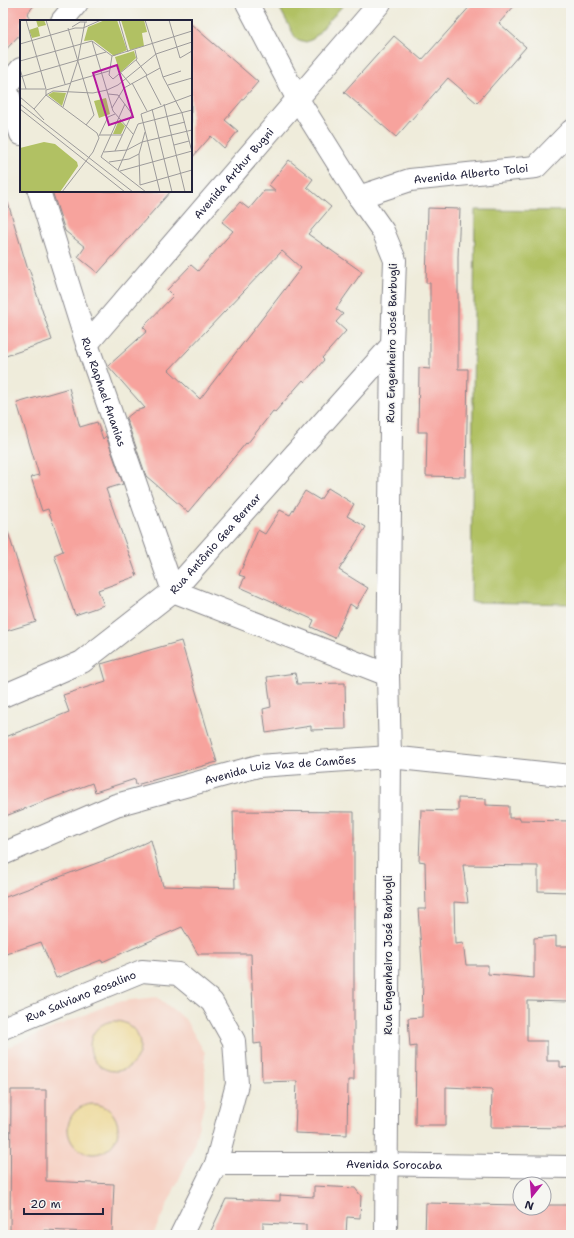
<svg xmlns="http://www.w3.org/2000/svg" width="574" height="1238" font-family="'Shantell Sans',sans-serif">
<rect width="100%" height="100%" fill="#f6f6f2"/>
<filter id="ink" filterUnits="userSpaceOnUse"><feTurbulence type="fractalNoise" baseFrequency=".025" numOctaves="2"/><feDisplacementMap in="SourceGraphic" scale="8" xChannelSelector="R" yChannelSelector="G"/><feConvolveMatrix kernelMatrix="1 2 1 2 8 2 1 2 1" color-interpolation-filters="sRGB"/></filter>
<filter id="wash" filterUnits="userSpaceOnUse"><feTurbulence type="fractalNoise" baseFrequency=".012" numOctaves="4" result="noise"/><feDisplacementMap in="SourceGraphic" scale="16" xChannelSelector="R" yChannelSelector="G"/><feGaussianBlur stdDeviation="0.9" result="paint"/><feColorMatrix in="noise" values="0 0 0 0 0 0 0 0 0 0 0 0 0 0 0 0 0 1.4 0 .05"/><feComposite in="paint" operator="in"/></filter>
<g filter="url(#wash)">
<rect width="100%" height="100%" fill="#efecdb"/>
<polygon fill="#f6d2c4" points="157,997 185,1019 205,1053 205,1101 193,1149 153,1235 3,1235 3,1049 115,1002"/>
<g fill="#b1c163" stroke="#6a724f">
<polygon points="277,3 345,3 313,39 306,42 296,39"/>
<polygon points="475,210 571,211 571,604 471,602"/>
</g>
<g fill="#eeda9e" stroke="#887e6c">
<circle cx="115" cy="1046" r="25"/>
<circle cx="93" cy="1129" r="25"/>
</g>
<g id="blocks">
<g fill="#f7a39d" fill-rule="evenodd">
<polygon points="3,3 36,3 27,14 32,21 21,21 21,33 3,53"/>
<polygon points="473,3 517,3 499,23 526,47 477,103 448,78 396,137 344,92 394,36 422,60"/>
<polygon points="191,24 258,82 225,120 238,131 224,148 211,136 191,159"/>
<path d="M289 160 313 179 307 187 331 207 308 234 362 272 336 309 343 314 336 322 346 331 322 358 324 360 305 382 303 380 275 412 273 411 247 444 246 443 188 512 146 476 126 418 135 411 145 408 108 366 147 331 143 327 173 296 167 290 191 265 198 271 233 231 222 222 240 202 249 209 264 191H276L269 185ZM282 251 301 268 200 399 169 370Z"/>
<polygon points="52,191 171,191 98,273 78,257 85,247 65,231"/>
<polygon points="8,203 28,270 29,269 36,289 35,289 52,340 3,357 3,204"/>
<polygon points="428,208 460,209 458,257 458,369 468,369 466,477 426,476 427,432 418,432 419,368 430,369 430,283 426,283"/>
<polygon points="69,388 80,427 97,422 103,439 106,436 123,484 106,489 137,576 98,590 104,605 75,615 54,555 63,551 48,509 42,511 31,477 39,475 17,403"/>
<polygon points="328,488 354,504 347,516 366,527 339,570 368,588 356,608 350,604 335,638 311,627 314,620 240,587 245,577 239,575 258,530 265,534 280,510 290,515 305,491 320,500"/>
<polygon points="8,532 36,622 3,632 3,533"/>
<polygon points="181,641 217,762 136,785 135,779 95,792 92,783 3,817 3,738 69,712 63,695 106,681 101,664"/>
<polygon points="295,673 297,684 345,683 346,729 311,730 311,726 266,733 263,709 271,707 267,677"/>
<polygon points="458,798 486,799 486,805 509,806 509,818 520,818 520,820 571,821 569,892 538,891 538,866 463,865 468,903 454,902 455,944 463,943 466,965 488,965 488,974 534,978 534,938 556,936 556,946 571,946 571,1001 527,1000 527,1041 547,1041 547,1061 560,1061 560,1067 571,1068 571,1128 491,1127 492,1089 446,1087 446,1125 415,1125 416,1046 410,1047 408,1018 422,1017 423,976 418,909 426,909 425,862 419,861 421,810 458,811"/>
<polygon points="233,811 354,812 354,1080 348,1080 347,1135 295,1133 297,1081 262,1082 261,1043 254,1044 251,954 198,954 182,927 102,962 101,960 56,978 41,942 3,955 3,898 116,856 151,840 163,886 235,888"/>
<polygon points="11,1090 46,1090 46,1181 114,1184 112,1233 44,1230 44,1235 10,1235"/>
<polygon points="314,1186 355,1188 361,1196 360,1218 347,1217 346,1235 306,1235 306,1225 263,1223 263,1235 209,1235 226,1199 280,1201 280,1195 314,1197"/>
<polygon points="426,1203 520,1205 520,1208 544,1208 544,1205 571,1205 571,1235 425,1235"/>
</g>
</g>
</g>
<g filter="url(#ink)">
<use href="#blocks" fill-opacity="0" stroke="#88878b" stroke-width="1"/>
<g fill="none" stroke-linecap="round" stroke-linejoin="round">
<defs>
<g id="minor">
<polyline points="247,3 297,98 359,197 383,231 395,260 392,345 388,675 390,757 386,1235"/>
<polyline points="62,21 77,3"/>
<polyline points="21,69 6,87 21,134"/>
<path id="s1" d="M39 191 87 344 173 591 388 675"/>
<path id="s2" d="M359 197 410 180 536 167 571 131"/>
<path id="s3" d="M87 344 380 3"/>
<path id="s4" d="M3 696 82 662 173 591 392 345"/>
<path id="s5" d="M3 854 116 805 258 766 390 757 571 776"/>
<path id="s6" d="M3 1028 142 971 178 974 212 1002 234 1041 237 1084 216 1164 181 1235"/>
<path id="s7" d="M216 1164H361L571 1167"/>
</g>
</defs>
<use href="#minor" stroke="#88878b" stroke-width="24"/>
<use href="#minor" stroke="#fff" stroke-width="22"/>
</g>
</g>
<g text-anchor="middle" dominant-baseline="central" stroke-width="3" stroke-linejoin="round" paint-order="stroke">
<g font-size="11" fill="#22223b" stroke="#f6f6f2">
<text stroke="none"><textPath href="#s3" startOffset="225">Avenida Arthur Bugni</textPath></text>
<text stroke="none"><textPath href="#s2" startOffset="115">Avenida Alberto Toloi</textPath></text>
<text transform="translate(392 343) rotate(-89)">Rua Engenheiro José Barbugli</text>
<text stroke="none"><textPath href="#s1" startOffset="211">Rua Raphael Ananias</textPath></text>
<text stroke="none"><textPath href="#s4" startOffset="265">Rua Antônio Gea Bernar</textPath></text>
<text stroke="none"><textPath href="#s5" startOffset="292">Avenida Luiz Vaz de Camões</textPath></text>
<text transform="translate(388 955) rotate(-90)">Rua Engenheiro José Barbugli</text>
<text stroke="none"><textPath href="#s6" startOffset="84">Rua Salviano Rosalino</textPath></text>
<text stroke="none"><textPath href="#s7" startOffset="178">Avenida Sorocaba</textPath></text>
</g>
</g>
<g transform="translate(20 20)">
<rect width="172" height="172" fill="#efecdb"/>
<path d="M16 0H24L26 5 18 7 20 16 12 18 9 10 18 7ZM85 0H97L107 30 94 36 73 20 64 21 68 7ZM101 0H124L127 12 122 13 124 26 110 30ZM114 31 116 38 100 53 95 37ZM33 72 46 73 42 86 28 75ZM86 78 90 94 79 98 74 81ZM99 100 105 106 101 114H93ZM24 122 35 124 57 142 58 146 40 172H0V128Z" fill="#b1c163"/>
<path fill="none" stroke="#9d9b9b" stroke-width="1" d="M26 0 45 64M99 0 108 32M125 0 143 57 162 93 172 132M149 0 160 38 172 31M52 7 60 2H67M48 8 74 95 66 105M72 21 93 91 113 114M72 21 92 36M0 24 55 8H63L81 0M92 36 172 11M92 36 89 55 93 59 117 39 115 30M116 40 127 55M0 41 72 21M0 49 6 69M101 53 110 64M126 56 141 85M0 57 86 32M143 57 161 51M51 62 89 51M112 63 127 91M148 65 172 58M0 69H26L6 0M88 74 98 75 112 94 95 131M0 77 14 89 26 75 33 71 73 73 87 70 98 65 136 34 172 22M0 84 113 172M105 84 81 137 126 172M144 84 165 172M43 87 58 40 65 2M92 88 104 68 140 48M0 89 105 172M14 89 24 100M132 89 152 172M149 106 165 102M80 115H102M79 116 88 97 95 94M154 125 169 121M84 132 107 130 122 122 172 110M89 142 109 139 119 134M98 150 118 104 172 90M100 151 172 131M120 165 172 150M120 165 119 134 125 112M42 172 73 132 79 118 77 113 26 75V70L51 63M140 172 121 94 172 75"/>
<path fill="#b5179e" fill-opacity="0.15" stroke="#b5179e" stroke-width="2" d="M97 45 113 97 89 105 73 53Z"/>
<rect width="172" height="172" fill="none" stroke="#22223b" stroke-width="2"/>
</g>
<rect width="574" height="1238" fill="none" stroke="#f6f6f2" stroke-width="16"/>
<g transform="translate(532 1196) rotate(197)"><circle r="19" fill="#f6f6f2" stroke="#a1a1a9"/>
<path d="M0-3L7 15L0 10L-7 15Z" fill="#b5179e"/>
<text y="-6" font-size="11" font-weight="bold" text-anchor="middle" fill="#22223b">N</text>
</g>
<path d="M24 1208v6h79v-6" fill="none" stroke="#22223b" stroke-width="2"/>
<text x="30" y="1208" font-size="12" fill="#22223b" stroke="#f6f6f2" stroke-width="3" paint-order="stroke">20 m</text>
</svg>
